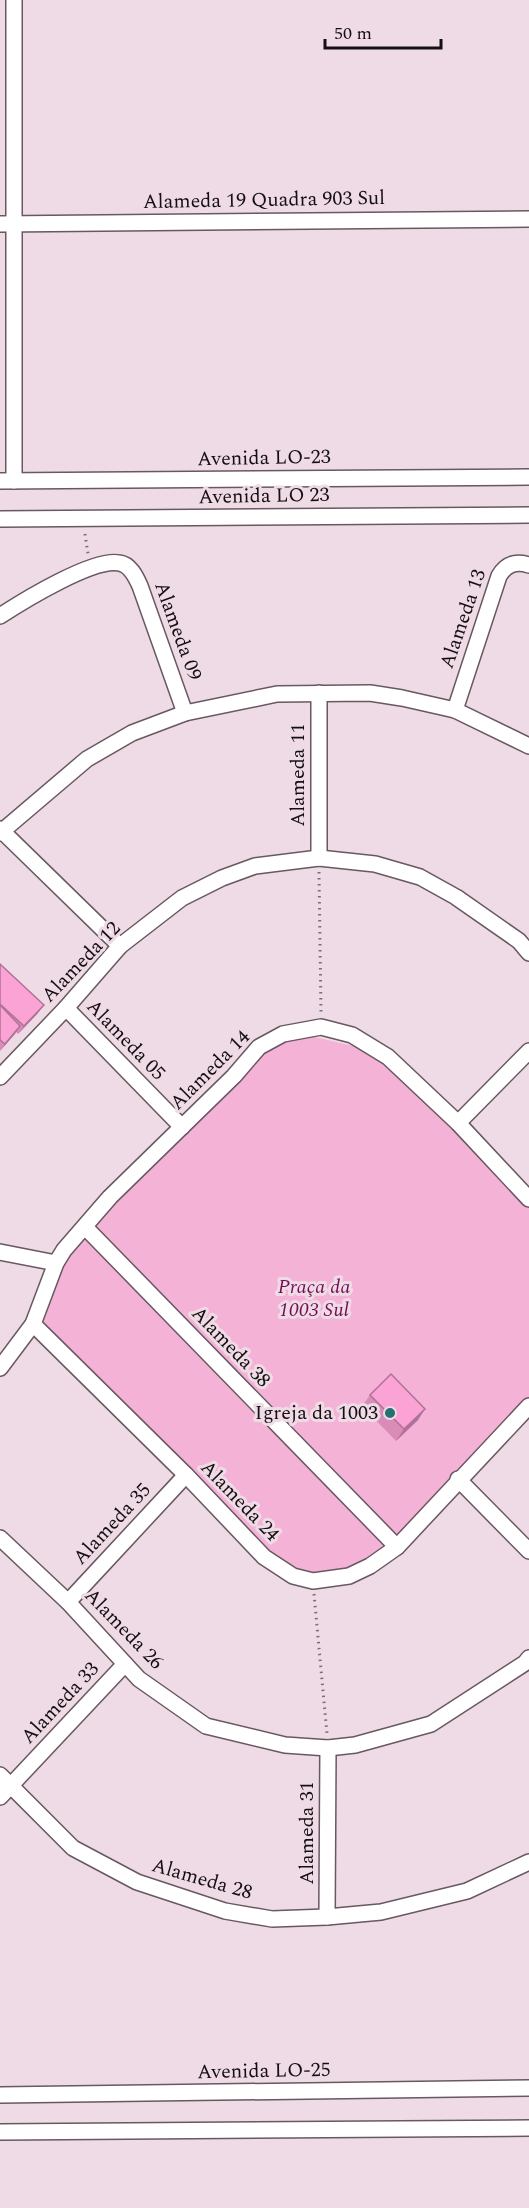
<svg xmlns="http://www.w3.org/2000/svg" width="529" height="2208" font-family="Spectral,serif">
<rect width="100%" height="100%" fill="#eedbe5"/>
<polygon fill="#f5b2d7" points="293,1032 388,1054 529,1198 529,1409 387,1554 313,1581 246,1541 33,1324 56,1263 247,1060"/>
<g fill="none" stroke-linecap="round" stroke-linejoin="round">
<defs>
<g id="minor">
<polyline points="0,224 529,219"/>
<polyline points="0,481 529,477"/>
<polyline points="14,481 14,0"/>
<polyline points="0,519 529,515"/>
<path d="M0 616C23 601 93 558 119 563 130 564 136 577 140 586L185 713"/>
<polyline points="319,693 319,858"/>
<path d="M455 710 499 576C506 564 516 561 529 565"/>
<polyline points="0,829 120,946"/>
<polyline points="0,833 87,759 132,733 185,713 277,694 370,693 402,698 455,710 529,746"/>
<polyline points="66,1008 182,1127"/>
<polyline points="0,1077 66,1008 120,946 182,898 222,878 255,866 319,858 375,864 420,877 456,897 519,941 529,953"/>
<polyline points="458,1123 529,1051"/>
<polyline points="85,1227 397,1547"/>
<polyline points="0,1252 56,1263"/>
<polyline points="33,1324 186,1475 264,1557 293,1576 313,1581 349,1576 370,1566 397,1547 529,1406"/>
<polyline points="0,1368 33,1324 56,1263 64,1250 110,1197 234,1076 259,1047 283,1034 321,1027 352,1035 388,1057 458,1123 529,1199"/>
<polyline points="458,1479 529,1551"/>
<polyline points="0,1538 68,1602 139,1679 206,1726 285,1745 328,1748 355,1745 431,1724 525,1663 529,1658"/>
<polyline points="68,1602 186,1475"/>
<polyline points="0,1775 73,1848 137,1882 225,1911 272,1919 327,1917 381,1912 467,1891 529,1862"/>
<polyline points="0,1797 125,1664"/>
<polyline points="327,1917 328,1748"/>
<polyline points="0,2095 529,2088"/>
<polyline points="0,2132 529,2128"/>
</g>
</defs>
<use href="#minor" stroke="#685860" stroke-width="18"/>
<g stroke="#7a6e74" stroke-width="3" stroke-dasharray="1.5 4.5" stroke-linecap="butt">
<polyline points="85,534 88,554"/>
<polyline points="319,872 321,1012"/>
<polyline points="314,1594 327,1734"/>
</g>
<use href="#minor" stroke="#fff" stroke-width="15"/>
</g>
<g fill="#d98cb8">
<polygon points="0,964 38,1013 18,1034 16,1032 0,1051"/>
<polygon points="370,1395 418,1420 396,1441 362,1406"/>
</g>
<g fill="#b07296">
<polygon points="44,1005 38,1013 18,1034 24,1026"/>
<polygon points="20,1026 15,1034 0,1051 5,1044"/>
<polygon points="425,1409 418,1420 396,1441 404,1429"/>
</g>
<g fill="#fca3d6" stroke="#b07296" stroke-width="1.5">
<polygon points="0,964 44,1005 24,1026 0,1004"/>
<polygon points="0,1005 20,1026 5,1044 0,1040"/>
<polygon points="391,1374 425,1409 404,1429 370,1395"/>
</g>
<circle fill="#257070" stroke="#eedbe5" stroke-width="2" cx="390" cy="1413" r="6"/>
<g text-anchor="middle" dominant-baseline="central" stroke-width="6" stroke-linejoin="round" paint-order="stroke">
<g font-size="20" fill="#150f12" stroke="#eedbe5">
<text transform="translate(264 200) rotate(-1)">Alameda 19 Quadra 903 Sul</text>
<text transform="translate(264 458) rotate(-1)">Avenida LO-23</text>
<text transform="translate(264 496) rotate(-1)">Avenida LO 23</text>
<text transform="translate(463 619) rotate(-71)">Alameda 13</text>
<text transform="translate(178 631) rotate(70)">Alameda 09</text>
<text transform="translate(298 775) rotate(-90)">Alameda 11</text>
<text transform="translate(81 962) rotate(-46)">Alameda 12</text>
<text transform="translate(126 1040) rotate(46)">Alameda 05</text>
<text transform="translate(210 1070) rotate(-45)">Alameda 14</text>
<text transform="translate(231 1347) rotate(46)">Alameda 38</text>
<text transform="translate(240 1501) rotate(46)">Alameda 24</text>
<text transform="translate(112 1524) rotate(-47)">Alameda 35</text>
<text transform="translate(124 1629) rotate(46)">Alameda 26</text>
<text transform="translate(60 1703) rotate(-47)">Alameda 33</text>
<text transform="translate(307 1833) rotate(-90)">Alameda 31</text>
<text transform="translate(202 1879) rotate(16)">Alameda 28</text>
<text transform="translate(264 2071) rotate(-1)">Avenida LO-25</text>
</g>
<g font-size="20" font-style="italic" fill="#750b55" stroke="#eedbe5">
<text x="314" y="1287">Praça da<tspan x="314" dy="23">1003 Sul</tspan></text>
</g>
<g font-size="20" fill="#150f12" stroke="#eedbe5" text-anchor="end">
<text x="378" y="1413">Igreja da 1003</text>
</g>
</g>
<path d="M325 39v9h116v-9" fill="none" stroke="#150f12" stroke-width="3"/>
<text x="334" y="39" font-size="18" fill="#150f12" stroke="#eedbe5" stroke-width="4.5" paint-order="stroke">50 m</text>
</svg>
